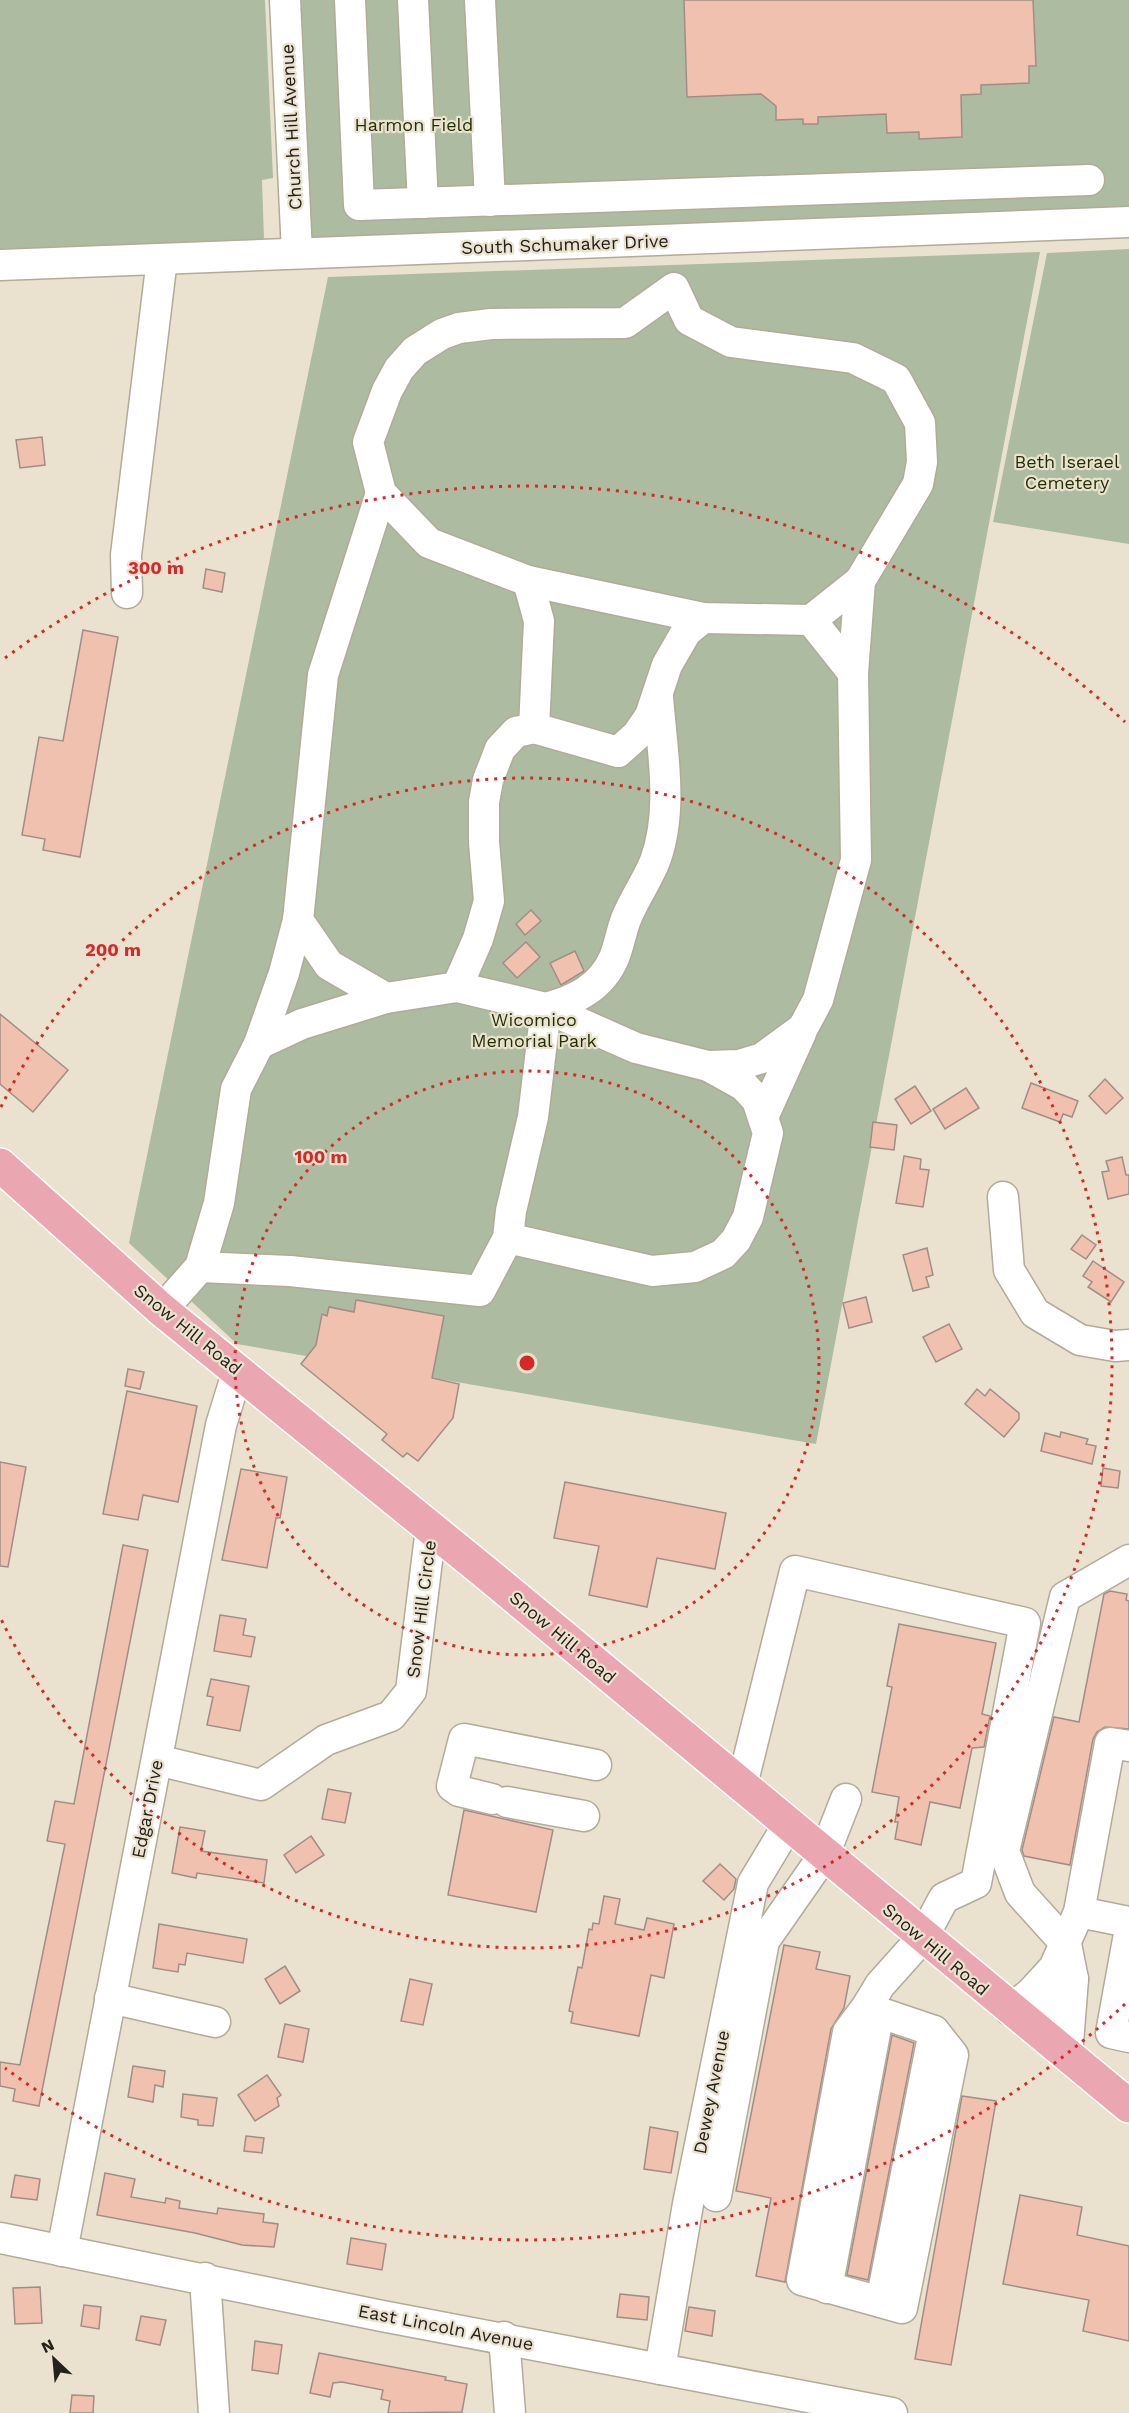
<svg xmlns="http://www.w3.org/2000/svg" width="1129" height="2413" font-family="'Work Sans',sans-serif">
<rect width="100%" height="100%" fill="#eae2cf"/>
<g fill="#adbba0">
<polygon points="0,0 265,0 273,178 262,180 264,240 0,252"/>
<polygon points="280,0 1129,0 1129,213 297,253"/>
<polygon points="1129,249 1129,544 993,522 1047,253"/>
<polygon points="1040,252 816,1444 237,1344 129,1243 328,277"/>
</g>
<g fill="#f1c1af" stroke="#a18d86" stroke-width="1.5">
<polygon points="684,0 1033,0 1036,66 1029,66 1029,83 981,85 981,94 961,95 962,137 919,139 919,132 887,133 886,114 818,117 818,124 803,124 803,119 776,120 776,106 761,94 687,97"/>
<polygon points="42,437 45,465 20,468 16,440"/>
<polygon points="206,569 225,573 222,592 203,588"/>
<polygon points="83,630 118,637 80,857 43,850 45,839 22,835 39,737 63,741"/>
<polygon points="531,910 541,921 525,935 516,924"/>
<polygon points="526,942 540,957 517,978 503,963"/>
<polygon points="575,951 584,971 561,985 550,963"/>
<polygon points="0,1014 68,1070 33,1112 0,1084"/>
<polygon points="1105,1079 1123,1098 1106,1114 1089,1096"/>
<polygon points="1031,1083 1078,1101 1072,1117 1063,1114 1060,1122 1022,1108"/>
<polygon points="915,1086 931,1111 911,1124 895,1099"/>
<polygon points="966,1088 979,1108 945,1129 933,1109"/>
<polygon points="873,1122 897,1125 894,1150 870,1147"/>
<polygon points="904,1156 921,1159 920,1169 929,1170 923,1207 896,1203"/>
<polygon points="1122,1157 1126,1175 1129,1175 1129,1194 1108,1199 1102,1172 1109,1171 1106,1161"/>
<polygon points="1082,1235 1096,1245 1086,1259 1071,1249"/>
<polygon points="927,1248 933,1275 926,1277 929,1287 913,1291 903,1255"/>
<polygon points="1093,1261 1124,1282 1111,1302 1088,1287 1092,1282 1083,1276"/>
<polygon points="866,1297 872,1322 849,1328 843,1303"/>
<polygon points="356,1300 444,1316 432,1378 459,1384 453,1418 418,1461 407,1453 403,1457 382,1440 387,1434 301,1364 316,1345 322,1314 327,1316 329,1307 354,1312"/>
<polygon points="949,1324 962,1349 936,1362 923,1337"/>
<polygon points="128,1369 144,1372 140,1389 125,1386"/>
<polygon points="977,1389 985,1396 990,1389 1019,1413 1019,1419 1004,1437 965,1404"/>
<polygon points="127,1391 197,1406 178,1502 143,1495 138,1520 103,1514"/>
<polygon points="1061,1432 1088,1439 1086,1444 1096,1446 1092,1464 1041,1451 1045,1433 1060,1437"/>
<polygon points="0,1462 26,1467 8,1567 0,1566"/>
<polygon points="1103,1468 1120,1471 1118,1488 1101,1486"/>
<polygon points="241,1469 287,1477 280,1518 276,1518 267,1568 222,1560"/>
<polygon points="565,1482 726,1513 715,1569 657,1558 647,1607 589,1595 599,1546 554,1538"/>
<polygon points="123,1545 148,1550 39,2106 13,2101 15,2089 0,2086 0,2062 20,2065 65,1844 47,1841 55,1801 74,1804"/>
<polygon points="1110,1591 1127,1594 1126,1600 1129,1601 1129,1729 1105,1727 1097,1732 1093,1739 1070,1865 1024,1856 1022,1850 1054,1717 1079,1722 1104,1594"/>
<polygon points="220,1615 246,1619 243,1635 255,1637 251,1657 214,1651"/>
<polygon points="899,1624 996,1643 982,1714 990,1716 984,1747 972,1748 960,1808 930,1802 921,1845 895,1839 898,1822 895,1822 899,1797 872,1792 892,1687 887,1686"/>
<polygon points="211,1679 249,1686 240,1731 207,1725 213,1697 207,1696"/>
<polygon points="328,1789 351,1793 345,1823 322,1819"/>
<polygon points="464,1810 553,1830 536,1912 448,1895"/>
<polygon points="180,1827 205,1831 201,1851 267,1860 264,1883 197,1873 196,1878 172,1873"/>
<polygon points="311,1836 324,1855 296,1873 284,1855"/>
<polygon points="720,1864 736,1879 734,1889 724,1900 703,1881"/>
<polygon points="604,1896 620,1899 615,1924 644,1930 647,1918 674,1924 664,1978 651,1975 639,2036 571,2023 573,2012 569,2011 578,1967 582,1968 589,1929 592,1930 593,1923 599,1924"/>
<polygon points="159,1924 247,1939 243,1963 187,1953 185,1965 179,1964 178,1972 153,1968"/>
<polygon points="784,1945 820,1952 816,1969 850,1976 844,2008 831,2029 785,2282 756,2276 771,2198 736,2191"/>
<polygon points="285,1966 300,1991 280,2004 265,1979"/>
<polygon points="410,1979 432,1984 423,2025 401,2021"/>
<polygon points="285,2024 309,2029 303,2062 278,2057"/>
<polygon points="892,2035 914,2043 868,2280 847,2275"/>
<polygon points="133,2066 165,2071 163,2087 155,2085 153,2102 128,2097"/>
<polygon points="267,2075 281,2095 277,2098 279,2106 255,2121 238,2095"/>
<polygon points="183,2094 217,2098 213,2126 198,2125 198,2120 181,2117"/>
<polygon points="962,2096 996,2101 951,2365 915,2359"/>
<polygon points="650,2127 678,2132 671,2173 644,2169"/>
<polygon points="246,2136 264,2138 262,2153 244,2151"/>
<polygon points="105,2173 135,2179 131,2197 165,2203 166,2198 180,2201 179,2208 217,2214 218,2208 264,2214 263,2222 278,2224 274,2247 242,2245 195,2233 97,2215"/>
<polygon points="15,2175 40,2179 37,2200 11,2197"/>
<polygon points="1020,2195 1082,2207 1077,2235 1129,2246 1129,2341 1083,2331 1089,2300 1003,2284"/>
<polygon points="351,2238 386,2244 382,2270 347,2264"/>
<polygon points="40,2287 42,2323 15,2324 13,2288"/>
<polygon points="620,2294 649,2297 647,2320 617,2317"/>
<polygon points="84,2305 101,2307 99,2329 81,2326"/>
<polygon points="689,2307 715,2311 712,2336 685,2331"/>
<polygon points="141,2316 166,2320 160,2345 136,2340"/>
<polygon points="255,2341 282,2345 278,2374 252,2370"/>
<polygon points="319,2353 446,2377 445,2380 467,2384 462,2412 388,2413 390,2401 381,2399 383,2390 342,2382 333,2383 330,2397 310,2393"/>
<polygon points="72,2395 94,2396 93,2413 70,2413"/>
</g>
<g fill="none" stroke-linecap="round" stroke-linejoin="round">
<defs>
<g id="minor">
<polyline points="285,0 297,253"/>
<polyline points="350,0 359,205 1089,180"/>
<polyline points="413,0 423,203"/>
<polyline points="480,0 490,201"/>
<polyline points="0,265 1129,222"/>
<polyline points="381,493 323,675 298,920 329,965 386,998 457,987 478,939 489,901 484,842 484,802 488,780 500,749 516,732 534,728"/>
<polyline points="528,581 539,621 534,728 618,752 637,735 650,716 667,665 686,632 703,618"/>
<polyline points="127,593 126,555 162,259"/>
<polyline points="811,620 860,581"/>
<polyline points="457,987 546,1008 636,1048 708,1066 739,1065 762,1058 803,1028 818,1000 856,860 853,673 860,581 918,484 922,462 920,423 896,379 853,358 731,342 689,320 674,288 625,323 491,324 459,328 442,334 415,351 399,369 387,391 368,442 381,493 429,543 528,581 703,618 811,620 853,673"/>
<polyline points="259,1044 302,1024 386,998"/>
<polyline points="764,1115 801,1033"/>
<polyline points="1003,1197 1009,1270 1035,1313 1080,1340 1115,1346 1129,1345"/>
<polyline points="508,1238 652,1271 695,1267 723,1254 736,1240 748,1217 768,1133 757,1100 744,1086 708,1066"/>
<path d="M200 1267 290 1271 480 1291 508 1238 511 1211 533 1117 546 1008C575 1000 601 988 614 958 619 946 621 932 626 919 634 899 647 881 655 861 674 810 662 750 658 697"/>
<polyline points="162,1310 200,1267 219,1203 236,1089 259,1044 284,973 298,920"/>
<polyline points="157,1760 261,1785 326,1740 391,1716 411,1691 431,1528"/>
<polyline points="742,1785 795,1571 1025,1623 976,1883 944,1898 923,1937 880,1985 866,2008 934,2031 953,2055 902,2308 802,2280 848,2032 866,2008"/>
<polyline points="492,1799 459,1791 452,1786 464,1739 596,1765"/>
<polyline points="507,1802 584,1816"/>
<polyline points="1079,1912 1129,1922"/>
<polyline points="1129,1934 1111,2033 1129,2037"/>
<polyline points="110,1998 215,2022"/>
<polyline points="1010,2010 1031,1993 1054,1968 1079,1912 1110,1743 1129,1746"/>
<polyline points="1029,2025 1073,1979"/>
<polyline points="1067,2056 1073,1979 1066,1944 1020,1893 1004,1851 1065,1597 1129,1560"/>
<polyline points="716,2196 764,1941 824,1855 846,1799"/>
<polyline points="0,2238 382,2316 892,2413"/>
<polyline points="62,2251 221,1425 238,1370"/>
<polyline points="205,2278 214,2413"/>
<polyline points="827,2288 879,2012"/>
<polyline points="881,2302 934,2031"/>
<polyline points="504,2337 510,2413"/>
<polyline points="660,2369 688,2204 753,1883 788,1825"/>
</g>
<polyline id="major" points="0,1165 162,1310 486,1573 1129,2106"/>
</defs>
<use href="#minor" stroke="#b2ab99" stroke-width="33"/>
<use href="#major" stroke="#fff" stroke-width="36"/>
<use href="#minor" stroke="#fff" stroke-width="30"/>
<use href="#major" stroke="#eba7b1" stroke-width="33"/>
</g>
<g fill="none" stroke="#d62828" stroke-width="3" stroke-dasharray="3 6">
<circle cx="527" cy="1363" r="292"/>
<path d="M1 1107A585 585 0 1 1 1 1619"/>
<path d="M1125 2004A877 877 0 0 1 5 2068M5 658A877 877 0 0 1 1125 722"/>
</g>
<g text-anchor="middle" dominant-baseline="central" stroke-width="4.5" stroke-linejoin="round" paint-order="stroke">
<g font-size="18" fill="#1e3002" stroke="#eae2cf">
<text x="414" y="124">Harmon Field</text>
<text x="1067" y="461">Beth Iserael<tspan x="1067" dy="21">Cemetery</tspan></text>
<text x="534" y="1019">Wicomico<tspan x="534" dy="21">Memorial Park</tspan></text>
</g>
<g font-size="18" fill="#24211a" stroke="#eae2cf">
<text transform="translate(291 127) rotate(-93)">Church Hill Avenue</text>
<text transform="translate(565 244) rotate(-2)">South Schumaker Drive</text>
<text transform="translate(188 1329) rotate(39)">Snow Hill Road</text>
<text transform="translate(421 1609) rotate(-83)">Snow Hill Circle</text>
<text transform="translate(563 1637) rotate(40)">Snow Hill Road</text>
<text transform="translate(147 1809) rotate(-79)">Edgar Drive</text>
<text transform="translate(936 1949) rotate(40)">Snow Hill Road</text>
<text transform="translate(711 2092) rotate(-79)">Dewey Avenue</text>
<text transform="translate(446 2327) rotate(11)">East Lincoln Avenue</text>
</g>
</g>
<circle cx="527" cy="1363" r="9" fill="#d62828" stroke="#eae2cf" stroke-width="3"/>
<g font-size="18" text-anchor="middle" font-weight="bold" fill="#d62828" stroke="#eae2cf" stroke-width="4.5" stroke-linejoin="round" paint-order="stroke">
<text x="156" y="574">300 m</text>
<text x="113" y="956">200 m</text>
<text x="321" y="1163">100 m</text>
</g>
<g transform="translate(54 2359) rotate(334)" stroke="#eae2cf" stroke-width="4.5" paint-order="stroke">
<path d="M0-4.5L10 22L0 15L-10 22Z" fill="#24211a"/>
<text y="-9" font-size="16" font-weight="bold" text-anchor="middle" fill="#24211a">N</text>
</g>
</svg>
